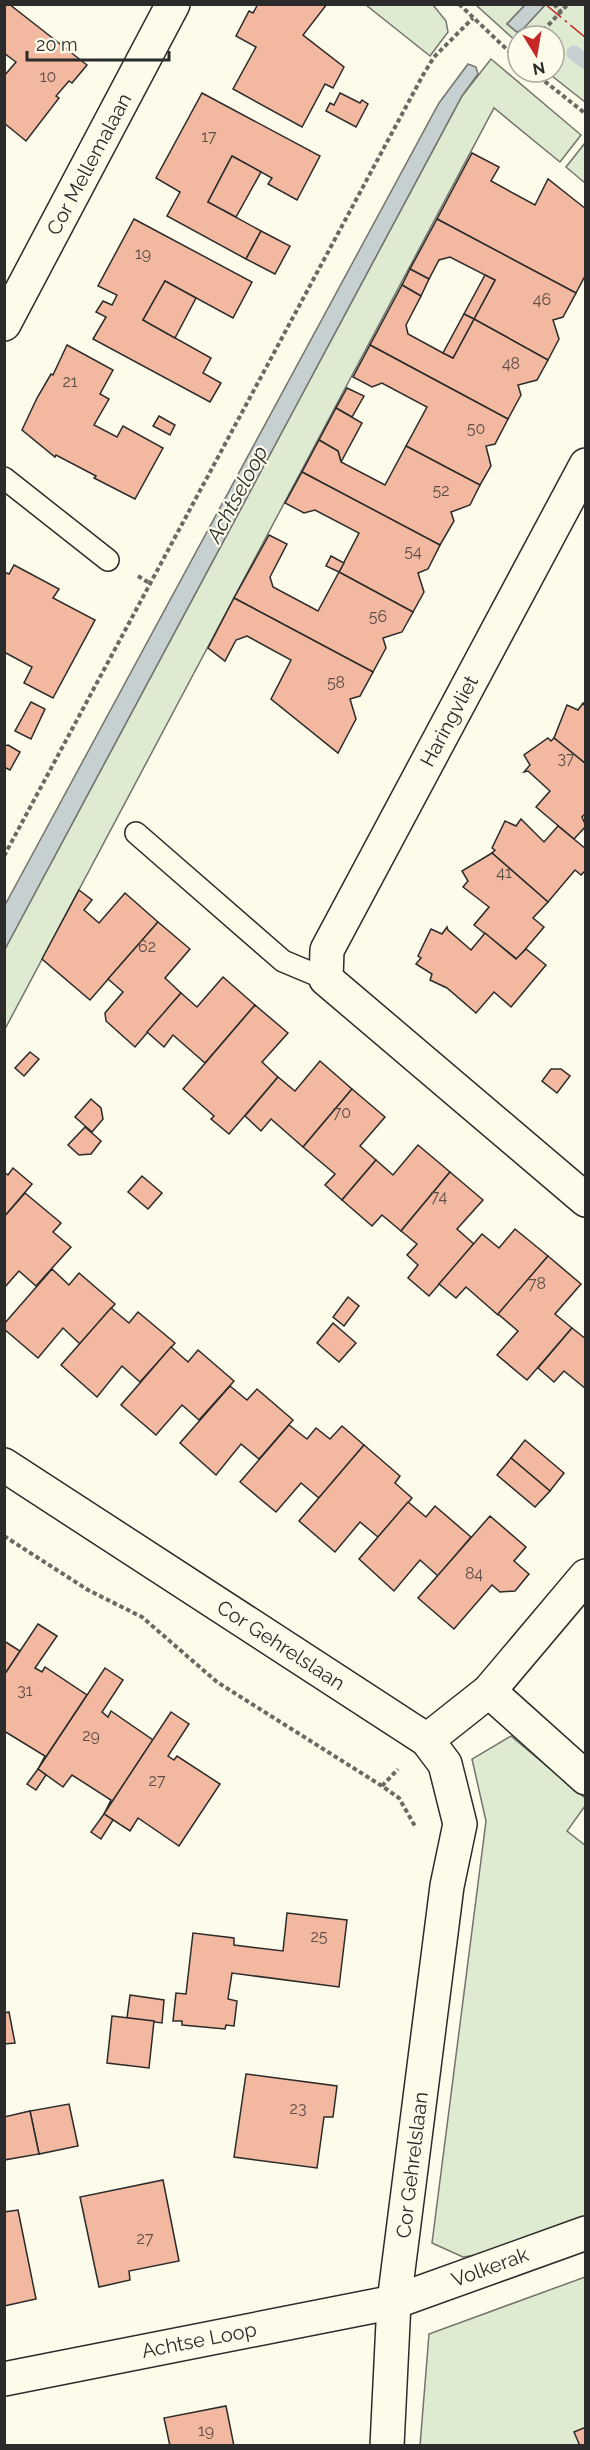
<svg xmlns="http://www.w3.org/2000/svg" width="590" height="2450" font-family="Raleway,sans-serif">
<rect width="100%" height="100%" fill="#fdfbea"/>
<g fill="#deebd1" stroke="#74746e" stroke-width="1.5">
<polygon points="366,5 433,5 446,21 448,32 430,56"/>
<polygon points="476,5 525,5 507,24 517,32 523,29 545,5 585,5 585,102 547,72 554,72 554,36 518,36 518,43"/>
<polygon points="491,59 581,135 560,162 494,108 5,1029 5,949 462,96"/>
<polygon points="585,143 585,183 566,167"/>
<polygon points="511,1736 585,1798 585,1806 567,1831 586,1846 585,2221 517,2249 463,2257 432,2243 486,1821 472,1759"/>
<polygon points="585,2277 585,2445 420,2446 429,2334"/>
</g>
<g fill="#c7d0d0" stroke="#74746e" stroke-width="1.5">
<polygon points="525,5 545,5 523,29 517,32 507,24"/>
<polygon points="468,64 476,67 478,74 462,96 5,949 5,905 439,103"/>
</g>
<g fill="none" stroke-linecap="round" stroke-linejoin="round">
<polyline stroke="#c7d0d0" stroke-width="15" points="574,53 586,62"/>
</g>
<g fill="#f2b8a0" stroke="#2b2b2b" stroke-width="1.5">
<polygon points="4,4 9,4 87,65 72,83 69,81 56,96 59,98 26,141 4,123 4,76 16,62 4,53"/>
<polygon points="258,4 327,4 303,35 344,67 333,88 325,84 302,127 233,89 256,47 236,36 249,11 253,13"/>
<polygon points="202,93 320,156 297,200 268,184 272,178 232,156 208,202 261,231 246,259 167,216 180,192 156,178"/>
<polygon points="340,93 360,103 362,100 368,104 356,127 326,111 330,103 334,105"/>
<polygon points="472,153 499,167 491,181 535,205 548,179 586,209 586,274 576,293 437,219"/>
<polygon points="232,156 261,172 236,217 208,202"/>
<polygon points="134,219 252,282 233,318 165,281 143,320 211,358 203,373 221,383 210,402 93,339 106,317 96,312 103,301 112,305 117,295 98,286"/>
<polygon points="437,219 576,293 563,317 553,320 559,339 548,360 474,319 495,280 450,257 439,260 429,279 410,269"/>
<polygon points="261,231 290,246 275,274 246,259"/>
<polygon points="410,269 429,279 421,296 402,285"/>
<polygon points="485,275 495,280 474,319 464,314"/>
<polygon points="165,281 196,298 175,338 143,320"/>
<polygon points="402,285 421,296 406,325 408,334 443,353 453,358 474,319 548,360 537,380 518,385 521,395 508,419 370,345"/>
<polygon points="464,314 474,319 453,358 443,353"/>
<polygon points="67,345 113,370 100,394 109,399 94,425 117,437 123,426 163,448 135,499 94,478 96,476 56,455 55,457 22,430 37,398 51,374 53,375"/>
<polygon points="370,345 508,419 495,444 486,446 491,466 480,485 406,446 427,407 382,383 372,387 353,377"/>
<polygon points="347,388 364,396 352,417 336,408"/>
<polygon points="336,408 362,423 341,462 338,451 319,440"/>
<polygon points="159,416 175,425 170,435 153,426"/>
<polygon points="319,440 338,451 341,462 385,485 406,446 480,485 470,505 451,512 454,521 440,545 302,472"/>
<polygon points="302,472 440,545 428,569 418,573 424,592 413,612 339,572 359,533 315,510 304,513 285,503"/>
<polygon points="269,535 287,544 270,577 273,587 318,611 339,572 413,612 402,632 383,638 386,648 373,672 234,598"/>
<polygon points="331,556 344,563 339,572 326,566"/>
<polygon points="14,565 59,589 53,598 95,620 53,698 24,683 32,667 4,652 4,572 9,574"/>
<polygon points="234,598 373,672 360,696 350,699 356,719 338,753 271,699 291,660 247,636 236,640 225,661 208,648"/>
<polygon points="31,702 45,709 31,739 15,731"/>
<polygon points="583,703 586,708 586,764 554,738 567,705 578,710"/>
<polygon points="548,738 551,741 554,738 586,764 586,813 582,817 586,826 574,839 536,807 550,791 528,771 524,772 530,765 524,755"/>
<polygon points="8,745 20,752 10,770 4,767 4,746"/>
<polygon points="521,819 544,842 558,826 586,849 586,870 581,875 575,870 548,902 492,853 495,850 492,848 505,821 516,826"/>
<polygon points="492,853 548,902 533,918 544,927 517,959 474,925 489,907 463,887 468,881 462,871"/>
<polygon points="79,890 92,900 84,910 99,923 125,893 158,922 90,1000 42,959"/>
<polygon points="158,922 190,949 165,978 181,993 135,1047 106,1021 105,1013 123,992 108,979"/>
<polygon points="447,927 448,930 471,950 485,933 516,959 526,949 546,965 511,1007 494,992 476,1013 447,988 430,980 432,974 416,964 421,958 418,956 431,929 442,934"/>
<polygon points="223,977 255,1005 205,1063 173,1035 164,1047 147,1032 181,993 197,1007"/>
<polygon points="255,1005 288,1033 262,1062 278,1077 229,1134 211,1119 214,1116 183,1089"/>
<polygon points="30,1052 39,1059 24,1076 15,1068"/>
<polygon points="320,1061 352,1089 303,1147 271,1119 261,1131 245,1116 278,1077 295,1091"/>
<polygon points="551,1069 561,1069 570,1076 557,1093 542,1081"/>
<polygon points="352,1089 385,1117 360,1146 376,1160 342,1200 325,1185 335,1174 303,1147"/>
<polygon points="91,1099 101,1108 103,1119 92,1132 75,1117"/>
<polygon points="85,1127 101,1141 91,1154 79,1155 68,1145"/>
<polygon points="418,1145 450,1172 401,1231 382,1215 372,1226 342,1200 376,1160 393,1175"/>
<polygon points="13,1168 32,1184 4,1217 4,1172 8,1175"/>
<polygon points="450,1172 483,1200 457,1229 474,1244 429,1296 408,1278 418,1265 407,1255 417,1244 401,1231"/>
<polygon points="142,1176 162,1193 148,1209 128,1192"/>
<polygon points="25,1193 61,1223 53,1232 71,1247 36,1286 19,1271 4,1288 4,1217"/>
<polygon points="515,1229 548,1256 498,1315 466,1287 456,1298 439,1284 482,1234 499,1248"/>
<polygon points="548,1256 581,1284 555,1314 572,1328 527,1380 497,1355 518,1331 498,1314"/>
<polygon points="52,1269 69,1285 79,1273 115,1304 80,1344 63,1328 38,1358 4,1329 4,1324"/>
<polygon points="348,1297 359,1306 344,1326 333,1317"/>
<polygon points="111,1308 129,1323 138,1312 175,1343 140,1382 122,1366 97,1397 61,1365"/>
<polygon points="333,1323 356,1343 339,1362 317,1343"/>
<polygon points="572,1328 586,1339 586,1389 564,1371 554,1382 538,1368"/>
<polygon points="171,1347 188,1362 198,1350 234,1381 199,1420 182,1405 156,1435 121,1405"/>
<polygon points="230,1386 247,1400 257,1389 293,1420 259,1459 241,1444 216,1475 180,1443"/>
<polygon points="289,1425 307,1439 316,1428 330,1439 342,1426 364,1445 319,1498 301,1483 276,1512 240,1482"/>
<polygon points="525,1440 564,1473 550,1491 511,1458"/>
<polygon points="364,1445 400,1476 395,1483 412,1498 378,1537 360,1522 335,1552 299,1521"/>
<polygon points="511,1458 550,1491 535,1507 497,1475"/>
<polygon points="408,1502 426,1517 435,1506 471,1537 438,1576 420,1560 394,1591 359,1559"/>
<polygon points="490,1516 526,1547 514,1561 529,1574 515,1591 500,1592 492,1585 454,1629 418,1598"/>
<polygon points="38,1624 57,1636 35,1668 42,1672 45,1667 87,1695 38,1769 45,1756 4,1731 4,1675"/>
<polygon points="4,1641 20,1651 4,1675"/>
<polygon points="105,1668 123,1680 102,1712 108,1717 111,1711 153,1740 104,1814 111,1800 72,1775 63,1787 38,1769"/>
<polygon points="171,1712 189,1724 168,1756 174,1760 177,1756 220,1784 179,1846 138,1818 130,1831 104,1814"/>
<polygon points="38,1769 46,1775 36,1790 27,1784"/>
<polygon points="104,1814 113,1820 101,1839 91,1832"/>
<polygon points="287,1913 347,1920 339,1987 232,1973 228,1999 237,2001 234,2026 226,2025 225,2029 182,2025 182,2021 173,2021 176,1993 186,1994 193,1933 234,1938 234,1945 283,1951"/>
<polygon points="130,1995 164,2000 162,2023 127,2018"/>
<polygon points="9,2012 15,2043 4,2044 4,2013"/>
<polygon points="112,2016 154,2021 149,2068 107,2063"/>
<polygon points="246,2074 337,2086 333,2117 324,2117 317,2168 234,2157"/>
<polygon points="69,2104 78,2146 39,2154 30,2111"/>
<polygon points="30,2111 39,2154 4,2160 4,2117"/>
<polygon points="163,2180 179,2261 129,2271 130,2280 99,2287 80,2197"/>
<polygon points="18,2210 36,2299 4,2306 4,2212"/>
<polygon points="226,2406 234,2446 170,2446 164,2418"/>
<polygon points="586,2427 586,2446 580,2446 574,2432"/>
</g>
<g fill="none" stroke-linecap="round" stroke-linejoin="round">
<defs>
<g id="lane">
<polyline points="4,478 108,560"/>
<polyline points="136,833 283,961 326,979"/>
</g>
<g id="street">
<polyline points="4,324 173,4"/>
<polyline points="586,465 327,950 326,979 586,1200"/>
<polyline points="489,1691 586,1778"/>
<polyline points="427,1740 489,1691 586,1576"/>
<polyline points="4,2379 394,2302 586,2233"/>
</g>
<polyline id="secondary" points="4,1465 427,1740 445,1764 460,1824 447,1886 394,2302 387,2446"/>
</defs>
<use href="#lane" stroke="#2b2b2b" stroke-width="24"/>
<use href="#street" stroke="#2b2b2b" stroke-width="36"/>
<use href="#secondary" stroke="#2b2b2b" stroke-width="36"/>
<g stroke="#6a6964" stroke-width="4" stroke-dasharray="4.5 3" stroke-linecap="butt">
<polyline points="459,4 518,60"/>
<polyline points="554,4 561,12"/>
<polyline points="538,36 568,4"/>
<polyline points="533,72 586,114"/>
<polyline points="138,576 151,584"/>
<polyline points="4,856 423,75 434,57 473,18"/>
<polyline points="4,1536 88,1590 142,1617 217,1682 382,1786 399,1798 416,1828"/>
<polyline points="382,1786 398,1769"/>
</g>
<use href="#lane" stroke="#fdfbea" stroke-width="21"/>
<use href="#street" stroke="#fdfbea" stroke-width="33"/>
<use href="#secondary" stroke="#fdfbea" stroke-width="33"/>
<polyline stroke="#c62828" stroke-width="1.5" stroke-dasharray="21 4.5 3 4.5" stroke-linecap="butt" points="545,4 586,38"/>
</g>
<g text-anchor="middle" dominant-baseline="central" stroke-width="4.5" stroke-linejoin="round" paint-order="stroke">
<g font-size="16" fill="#5d4e48">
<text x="48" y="76">10</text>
<text x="209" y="136">17</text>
<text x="143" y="253">19</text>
<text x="542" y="299">46</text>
<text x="511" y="363">48</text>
<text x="70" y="381">21</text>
<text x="476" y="428">50</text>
<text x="441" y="490">52</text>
<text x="413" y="551">54</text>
<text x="378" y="616">56</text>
<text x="336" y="682">58</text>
<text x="566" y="758">37</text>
<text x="504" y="872">41</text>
<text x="147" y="946">62</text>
<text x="342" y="1112">70</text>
<text x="439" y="1196">74</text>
<text x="537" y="1283">78</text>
<text x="474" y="1573">84</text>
<text x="25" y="1690">31</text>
<text x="91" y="1735">29</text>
<text x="157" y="1780">27</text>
<text x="319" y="1936">25</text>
<text x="298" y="2108">23</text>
<text x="145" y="2238">27</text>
<text x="206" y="2430">19</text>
</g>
<g font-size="20" fill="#2b2b2b" stroke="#fdfbea">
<text transform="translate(89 164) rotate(-62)">Cor Mellemalaan</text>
<text transform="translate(449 721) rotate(-62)">Haringvliet</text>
<text transform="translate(281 1645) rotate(33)">Cor Gehrelslaan</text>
<text transform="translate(412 2165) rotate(-83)">Cor Gehrelslaan</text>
<text transform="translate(490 2267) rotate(-20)">Volkerak</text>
<text transform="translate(199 2340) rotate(-11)">Achtse Loop</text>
</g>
<g font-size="21" font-style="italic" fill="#2b2b2b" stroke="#fdfbea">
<text transform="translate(237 494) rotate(-62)">Achtseloop</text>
</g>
</g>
<rect width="590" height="2450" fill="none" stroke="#2b2b2b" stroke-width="12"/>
<g transform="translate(536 54) rotate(169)"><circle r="28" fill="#fdfbea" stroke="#a9a89e" stroke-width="1.5"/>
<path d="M0-4.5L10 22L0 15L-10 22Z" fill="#c62828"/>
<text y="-9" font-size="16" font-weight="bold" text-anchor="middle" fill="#2b2b2b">N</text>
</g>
<path d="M27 51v9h142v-9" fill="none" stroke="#2b2b2b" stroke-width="3"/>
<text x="36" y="51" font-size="18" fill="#2b2b2b" stroke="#fdfbea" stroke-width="4.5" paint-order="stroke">20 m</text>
</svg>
